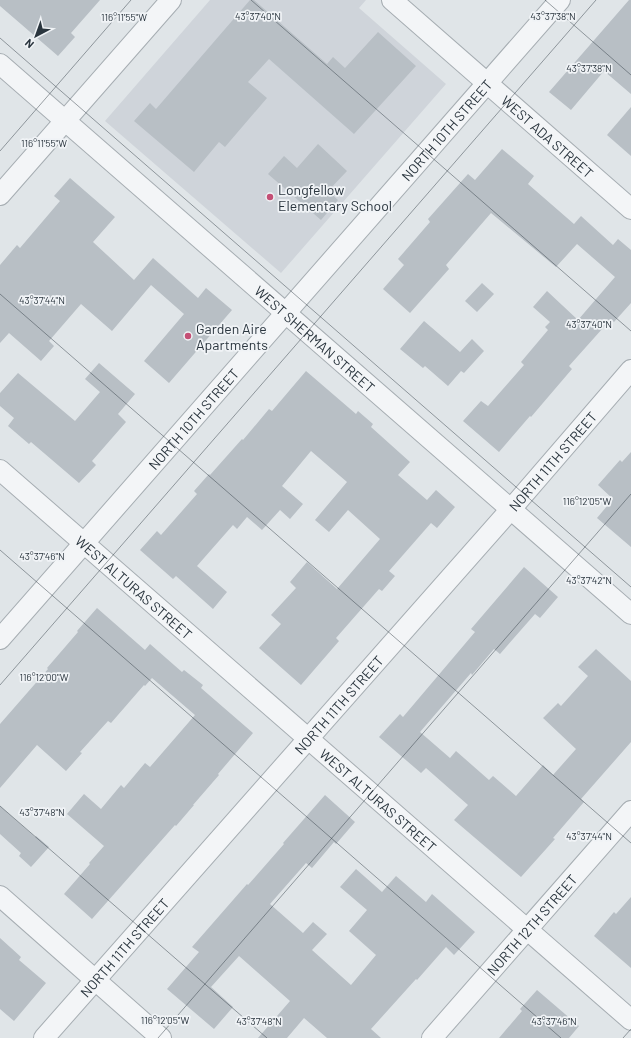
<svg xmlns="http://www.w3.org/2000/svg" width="631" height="1038" font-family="Barlow,sans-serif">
<rect width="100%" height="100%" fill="#e0e5e8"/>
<polygon fill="#cfd4da" points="210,0 366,0 359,8 446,84 281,273 105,121"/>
<g fill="#b8bfc5">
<polygon points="0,0 100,0 71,33 75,37 58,56 0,6"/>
<polygon points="250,0 254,0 327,64 333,57 345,68 378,32 416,66 354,134 269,59 248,82 267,98 225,147 219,142 194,172 134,121 150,103 156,109"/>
<polygon points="629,0 631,0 631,94 604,71 571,110 549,92"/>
<polygon points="631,107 631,156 607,135"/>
<polygon points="318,144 347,171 328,191 338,200 321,220 268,174 284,156 297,168"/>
<polygon points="502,149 534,176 528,184 574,224 581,216 613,245 618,239 631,250 631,303 614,322 611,319 569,366 572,369 531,417 530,416 499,452 463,421 481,401 488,406 524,365 521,362 548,330 545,327 550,322 533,307 547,291 578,320 615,277 577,244 556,267 491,213 446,265 449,269 410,313 383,289 404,265 398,259 430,222 428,219 468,174 475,180"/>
<polygon points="70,178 115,217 93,242 134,280 153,258 198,298 206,288 232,310 169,383 144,361 184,314 151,285 112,331 81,304 49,341 54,346 41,361 9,333 0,343 0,265 17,245 20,248 60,201 54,196"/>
<polygon points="482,283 494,294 477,312 465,301"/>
<polygon points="424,321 460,352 472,339 484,351 464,373 461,371 448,386 425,366 423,368 400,349"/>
<polygon points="99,363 135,394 118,414 126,422 92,461 96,465 79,483 31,442 29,444 8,426 14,418 0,406 0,393 18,373 75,421 100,392 85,379"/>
<polygon points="306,371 356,414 358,411 373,424 371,427 410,462 398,475 427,500 436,490 455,507 437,528 431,523 389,571 395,576 382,591 379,589 336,638 339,641 301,685 259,648 281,624 271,615 296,588 290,582 307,562 337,589 380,539 348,510 329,532 315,520 347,482 311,451 282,486 303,504 290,519 280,510 262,530 247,517 237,529 233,525 197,566 227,592 213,609 176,576 173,579 140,550 157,531 161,535 197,494 194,491 209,474 210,475 242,439 243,440 269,409 272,411"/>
<polygon points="631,452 631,547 597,518 613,499 598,485 620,460 622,462"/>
<polygon points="524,567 558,597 540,618 535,614 500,654 494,649 472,675 471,673 420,732 450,758 456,751 489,780 493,776 516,796 543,765 553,775 576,749 543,718 558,703 561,706 588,676 578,667 596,649 631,681 631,742 581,799 584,802 553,838 555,839 521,877 454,820 468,805 426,768 421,773 379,737 400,714 403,717 453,658 475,632 471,629"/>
<polygon points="97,608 145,650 150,644 182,672 184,670 203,685 201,688 253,733 218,774 219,775 193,805 194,805 176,826 175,825 92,919 64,894 90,864 89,863 104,846 67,814 84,794 101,809 121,785 124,788 145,763 150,767 195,715 152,678 145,686 144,685 111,723 108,721 80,752 82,753 66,771 37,745 0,788 0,724 48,669 47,668 78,632 77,631"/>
<polygon points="325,795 355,822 336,844 334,842 312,868 306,863 270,904 303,933 313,922 327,934 312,950 351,985 376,955 349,931 367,910 340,887 356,869 382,892 396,876 426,902 432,894 475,932 454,955 446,947 417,980 416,979 371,1029 381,1038 327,1038 304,1018 287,1038 258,1038 290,1001 239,956 211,987 233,1007 214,1029 167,989 199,952 192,947 247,884 248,885 284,844 283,843"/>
<polygon points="0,806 35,837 36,836 49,847 31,867 19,856 21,853 0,834"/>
<polygon points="631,897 631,968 594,936 614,912 616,914"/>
<polygon points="0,938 21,957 19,960 46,983 14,1021 0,1009"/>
<polygon points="537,990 579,1026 569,1038 499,1038 522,1011 520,1009"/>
</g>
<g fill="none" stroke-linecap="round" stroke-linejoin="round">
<defs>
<g id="street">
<path id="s1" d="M392 0 631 209"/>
<path id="s2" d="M0 64 631 614"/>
<polyline points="0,195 171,0"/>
<path id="s3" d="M0 470 631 1020"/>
<path id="s4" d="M0 639 560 0"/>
<polyline points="0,896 161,1038"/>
<path id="s5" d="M44 1038 511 509 631 370"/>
<path id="s6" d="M432 1038 631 811"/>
</g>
</defs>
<use href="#street" stroke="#a6adb2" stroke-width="22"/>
<use href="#street" stroke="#f3f5f7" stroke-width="20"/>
</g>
<path fill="none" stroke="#2a353e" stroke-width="1" stroke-opacity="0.45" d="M251 0 631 331M545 0 631 75M0 38 631 587M0 151 131 0M0 294 631 843M0 550 561 1038M0 685 596 0M0 806 267 1038M158 1038 631 494M623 1038 631 1029"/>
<g fill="#c44f75" stroke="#f0f3f6" stroke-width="1.5">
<circle cx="270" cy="197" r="4"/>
<circle cx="188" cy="336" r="4"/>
</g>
<g text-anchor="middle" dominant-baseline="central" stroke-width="3.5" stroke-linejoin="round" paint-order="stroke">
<g font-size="14" fill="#2a353e" stroke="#f0f3f6">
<text stroke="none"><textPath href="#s4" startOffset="677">NORTH 10TH STREET</textPath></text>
<text stroke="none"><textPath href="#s1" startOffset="207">WEST ADA STREET</textPath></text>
<text stroke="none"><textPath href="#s2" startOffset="418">WEST SHERMAN STREET</textPath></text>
<text stroke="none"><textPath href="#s4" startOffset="293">NORTH 10TH STREET</textPath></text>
<text stroke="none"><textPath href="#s5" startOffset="769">NORTH 11TH STREET</textPath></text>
<text stroke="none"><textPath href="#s3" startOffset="178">WEST ALTURAS STREET</textPath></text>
<text stroke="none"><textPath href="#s5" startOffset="445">NORTH 11TH STREET</textPath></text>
<text stroke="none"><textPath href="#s3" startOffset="502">WEST ALTURAS STREET</textPath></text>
<text stroke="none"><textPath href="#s6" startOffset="151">NORTH 12TH STREET</textPath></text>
<text stroke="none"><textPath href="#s5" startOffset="121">NORTH 11TH STREET</textPath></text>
</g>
<g font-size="14" fill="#2a353e" stroke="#f0f3f6" text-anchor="start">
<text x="278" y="189">Longfellow<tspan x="278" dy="16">Elementary School</tspan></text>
<text x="196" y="328">Garden Aire<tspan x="196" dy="16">Apartments</tspan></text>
</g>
</g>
<g font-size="10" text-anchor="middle" fill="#2a353e" stroke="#f0f3f6" stroke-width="3.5" stroke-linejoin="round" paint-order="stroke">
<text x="258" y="20">43°37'40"N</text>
<text x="553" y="20">43°37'38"N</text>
<text x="124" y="21">116°11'55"W</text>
<text x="589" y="72">43°37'38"N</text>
<text x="44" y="147">116°11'55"W</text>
<text x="42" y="304">43°37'44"N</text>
<text x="589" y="328">43°37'40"N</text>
<text x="587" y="505">116°12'05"W</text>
<text x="42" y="560">43°37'46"N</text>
<text x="589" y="584">43°37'42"N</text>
<text x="44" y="681">116°12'00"W</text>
<text x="42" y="816">43°37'48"N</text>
<text x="589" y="840">43°37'44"N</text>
<text x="165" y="1024">116°12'05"W</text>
<text x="259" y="1025">43°37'48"N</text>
<text x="554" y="1025">43°37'46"N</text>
</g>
<g transform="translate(36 36) rotate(221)" stroke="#f0f3f6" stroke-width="3" paint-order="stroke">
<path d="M0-3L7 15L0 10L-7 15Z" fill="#2a353e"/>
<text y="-6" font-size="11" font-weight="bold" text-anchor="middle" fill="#2a353e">N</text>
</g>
</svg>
